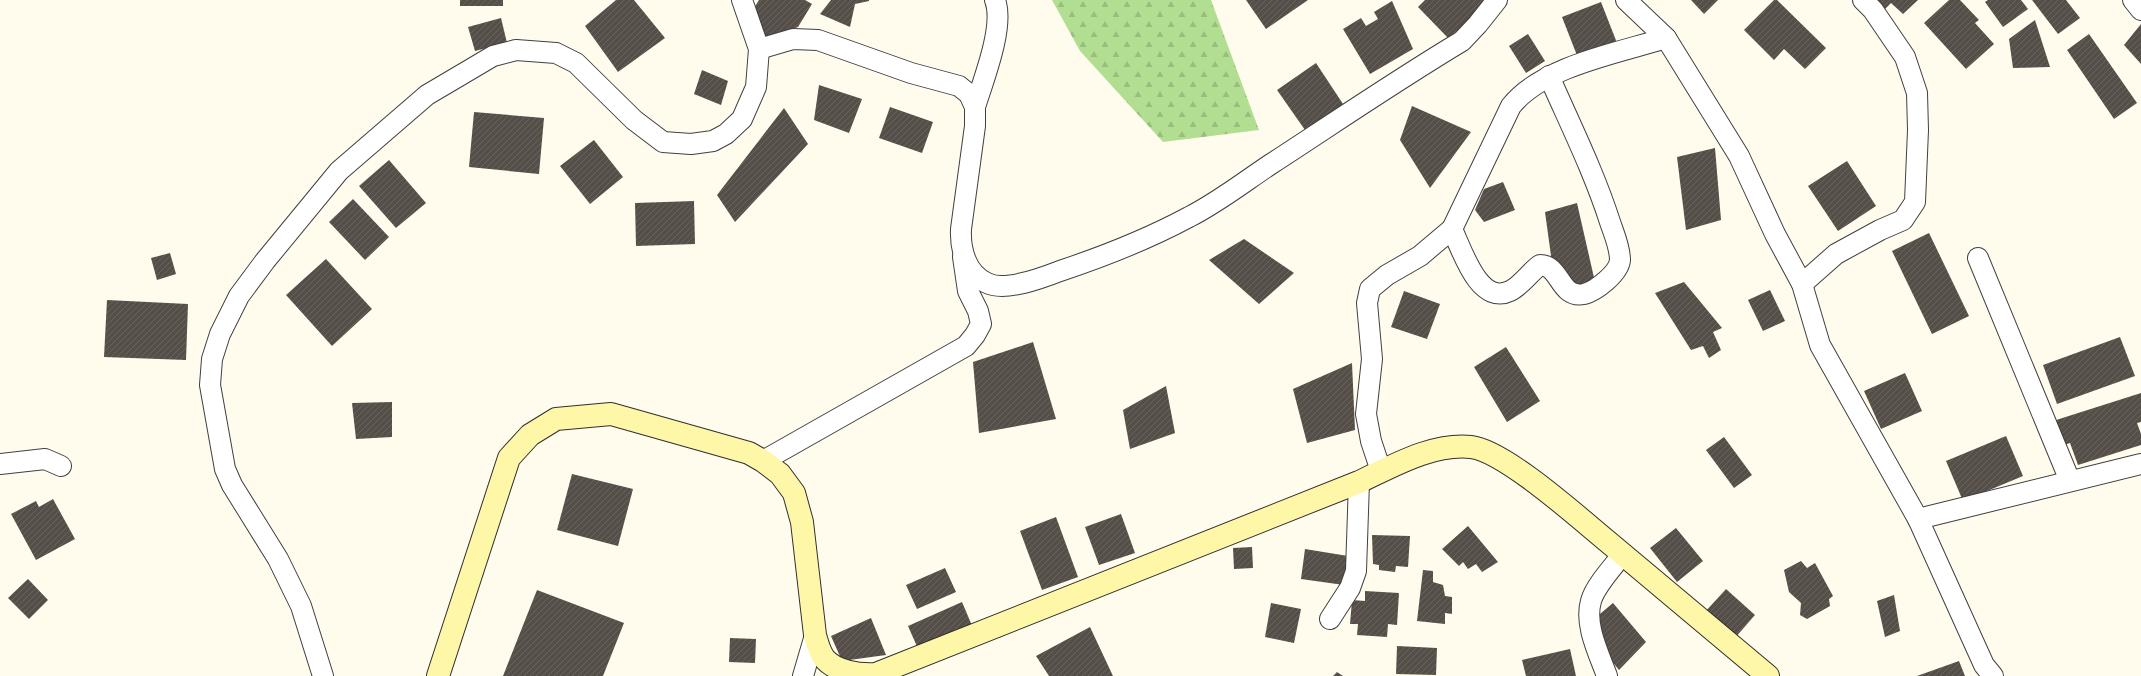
<svg xmlns="http://www.w3.org/2000/svg" width="2141" height="676" font-family="Literata,serif">
<defs>
<pattern id="forest-firs" width="22" height="20" patternUnits="userSpaceOnUse"><rect width="22" height="20" fill="#b2de92"/><path d="M5 1l3.5 6h-7zM16 11l3.5 6h-7z" fill="#98bd7d"/></pattern>
<pattern id="building-hatch" width="6" height="6" patternUnits="userSpaceOnUse"><rect width="6" height="6" fill="#564e48"/><path d="M-1 1l2-2M0 6l6-6M5 7l2-2" fill="none" stroke="#69635e"/></pattern>
</defs>
<rect width="100%" height="100%" fill="#fffced"/>
<polygon fill="url(#forest-firs)" points="1052,0 1211,0 1259,130 1163,142 1080,51"/>
<g fill="url(#building-hatch)">
<rect x="460" y="0" width="43" height="6"/>
<polygon points="616,0 634,0 665,38 618,72 585,26"/>
<polygon points="759,0 805,0 812,4 798,27 765,39 754,8"/>
<polygon points="831,0 869,0 869,1 855,4 850,27 820,14"/>
<polygon points="1246,0 1308,0 1266,29"/>
<polygon points="1425,0 1488,0 1491,3 1448,38 1418,7"/>
<polygon points="1691,0 1718,0 1704,14"/>
<polygon points="1774,0 1777,0 1826,48 1805,69 1784,49 1774,60 1744,30"/>
<polygon points="1874,0 1918,0 1903,14 1891,3 1884,10"/>
<polygon points="1949,0 1960,0 1979,20 1975,23 1994,44 1966,69 1924,23"/>
<polygon points="1988,0 2021,0 2028,9 2003,27 1985,2"/>
<polygon points="2032,0 2066,0 2080,18 2058,34"/>
<polygon points="1392,1 1413,49 1370,74 1343,29 1361,18 1366,26 1378,19 1374,12"/>
<polygon points="1601,2 1617,43 1578,58 1562,17"/>
<polygon points="501,18 507,43 475,51 468,27"/>
<polygon points="2035,20 2050,67 2013,68 2009,39"/>
<polygon points="2141,24 2141,64 2124,45"/>
<polygon points="1528,34 1545,61 1526,73 1509,46"/>
<polygon points="2089,34 2137,103 2114,119 2067,50"/>
<polygon points="1316,63 1343,104 1305,130 1277,90"/>
<polygon points="702,70 728,81 721,105 694,94"/>
<polygon points="819,85 862,99 849,133 814,120"/>
<polygon points="1412,106 1471,132 1430,188 1400,140"/>
<polygon points="890,107 933,122 922,153 879,138"/>
<polygon points="784,108 808,144 735,222 717,195"/>
<polygon points="474,112 544,118 539,174 469,167"/>
<polygon points="594,140 623,177 590,204 560,166"/>
<polygon points="1715,148 1721,220 1686,230 1677,157"/>
<polygon points="389,160 426,203 396,228 359,186"/>
<polygon points="1847,161 1876,206 1838,231 1808,186"/>
<polygon points="1503,182 1515,210 1484,222 1475,210 1484,189"/>
<polygon points="353,199 389,237 365,260 329,222"/>
<polygon points="694,201 695,244 636,246 635,203"/>
<polygon points="1577,203 1595,282 1574,294 1566,270 1552,263 1545,212"/>
<polygon points="1929,233 1969,316 1932,334 1892,251"/>
<polygon points="1244,239 1294,273 1259,304 1209,260"/>
<polygon points="170,253 176,274 157,280 151,258"/>
<polygon points="326,259 372,309 332,346 286,295"/>
<polygon points="1684,282 1722,328 1713,332 1721,350 1709,358 1703,346 1691,350 1655,293"/>
<polygon points="1770,290 1785,321 1763,331 1748,300"/>
<polygon points="1404,291 1440,304 1427,339 1391,327"/>
<polygon points="107,300 188,304 186,360 104,357"/>
<polygon points="2120,337 2135,376 2057,404 2043,365"/>
<polygon points="1033,342 1056,419 979,433 973,362"/>
<polygon points="1506,347 1540,401 1507,422 1474,367"/>
<polygon points="1352,363 1355,430 1307,443 1293,389"/>
<polygon points="1905,373 1922,411 1881,429 1864,391"/>
<polygon points="1166,386 1175,433 1130,449 1123,410"/>
<polygon points="2141,393 2141,422 2137,423 2141,434 2141,445 2078,465 2070,443 2061,446 2053,421"/>
<polygon points="392,402 392,437 356,439 352,403"/>
<polygon points="2006,436 2023,476 1963,501 1946,461"/>
<polygon points="1724,437 1752,475 1734,488 1706,450"/>
<polygon points="572,474 633,489 618,546 557,530"/>
<polygon points="53,499 75,539 36,560 11,514 36,501 39,507"/>
<polygon points="1121,514 1135,553 1099,565 1085,527"/>
<polygon points="1056,517 1078,577 1042,590 1020,531"/>
<polygon points="1468,526 1498,562 1482,572 1476,564 1468,569 1463,562 1459,566 1442,549"/>
<polygon points="1676,528 1703,561 1677,582 1650,548"/>
<polygon points="1372,535 1410,536 1408,567 1396,566 1395,572 1379,570 1379,565 1373,564"/>
<polygon points="1252,547 1253,568 1234,569 1233,548"/>
<polygon points="1305,549 1348,556 1344,585 1301,579"/>
<polygon points="1801,561 1807,568 1815,563 1833,596 1829,599 1830,606 1807,619 1800,615 1801,603 1789,592 1784,570"/>
<polygon points="945,568 956,592 917,609 906,585"/>
<polygon points="1423,570 1433,571 1433,582 1443,585 1445,596 1452,597 1452,614 1445,613 1445,624 1417,621"/>
<polygon points="28,579 48,600 29,619 8,598"/>
<polygon points="1726,589 1755,615 1734,639 1705,612"/>
<polygon points="537,590 624,623 603,676 503,676"/>
<polygon points="1365,591 1399,593 1397,625 1388,624 1387,637 1357,635 1358,624 1350,624 1352,600 1365,601"/>
<polygon points="1894,595 1900,631 1885,637 1877,601"/>
<polygon points="962,602 973,628 919,651 908,626"/>
<polygon points="1271,603 1301,609 1294,643 1265,637"/>
<polygon points="1613,603 1646,642 1619,670 1602,649 1594,619"/>
<polygon points="871,618 886,655 842,661 831,636"/>
<polygon points="1090,627 1113,676 1049,676 1036,656"/>
<polygon points="730,638 756,639 755,663 729,662"/>
<polygon points="1397,646 1437,648 1436,675 1396,674"/>
<polygon points="1570,649 1576,676 1526,676 1522,660"/>
<polygon points="1959,661 1965,676 1917,676"/>
<polygon points="1337,672 1343,676 1333,676"/>
</g>
<g fill="none" stroke-linecap="round" stroke-linejoin="round">
<defs>
<g id="street">
<polyline points="1626,0 1666,38 1739,156 1775,234 1802,284 1820,345 1918,519 1984,665 1993,676"/>
<polyline points="2133,0 2141,10"/>
<path d="M759 49 793 39 818 40 911 73 959 86 969 94 975 107V126L961 229C960 249 966 274 987 283 1005 292 1042 278 1060 271 1105 256 1148 239 1189 217 1217 203 1244 182 1271 164 1334 123 1397 80 1462 41L1478 24 1497 0"/>
<path d="M975 107C983 81 1005 26 995 0"/>
<path d="M1452 229C1462 250 1479 306 1510 291 1521 286 1530 272 1540 265 1561 265 1559 299 1584 294 1596 291 1619 273 1620 260 1620 247 1614 234 1610 222 1594 172 1570 124 1549 76"/>
<polyline points="1978,258 2070,481"/>
<polyline points="1802,284 1836,254 1880,230 1903,220 1915,202 1918,130 1917,93 1905,57 1873,10 1863,0"/>
<polyline points="763,461 966,346 975,335 981,324 978,311 968,291 963,257"/>
<polyline points="0,464 45,459 61,466"/>
<path d="M1381 471 1371 441 1366 414 1372 359 1367 303 1370 289 1387 275 1420 256 1452 229 1511 106C1543 66 1618 53 1666 38"/>
<polyline points="1918,519 2141,464"/>
<polyline points="1330,619 1350,588 1356,571 1359,482"/>
<polyline points="323,676 301,606 278,559 232,485 225,469 210,385 212,359 220,334 239,296 265,261 339,171 427,95 493,56 516,50 556,53 576,63 634,120 663,142 691,144 713,141 726,134 742,119 756,87 759,49 742,0"/>
<polyline points="803,676 815,635"/>
<path d="M1607 676C1599 654 1584 625 1591 601 1595 586 1613 567 1623 554"/>
</g>
<path id="secondary" d="M438 676 509 458 530 435 556 419 611 414 749 453 763 461 780 474 794 493 802 522 815 635C817 642 819 651 824 658 835 672 860 675 876 674L1359 482C1393 466 1432 443 1471 447 1505 451 1579 518 1607 541 1661 586 1714 631 1768 676"/>
</defs>
<use href="#street" stroke="#404040" stroke-width="22"/>
<use href="#secondary" stroke="#2f2f2f" stroke-width="24"/>
<use href="#street" stroke="#fff" stroke-width="20"/>
<use href="#secondary" stroke="#fff7a8" stroke-width="22"/>
</g>
</svg>
